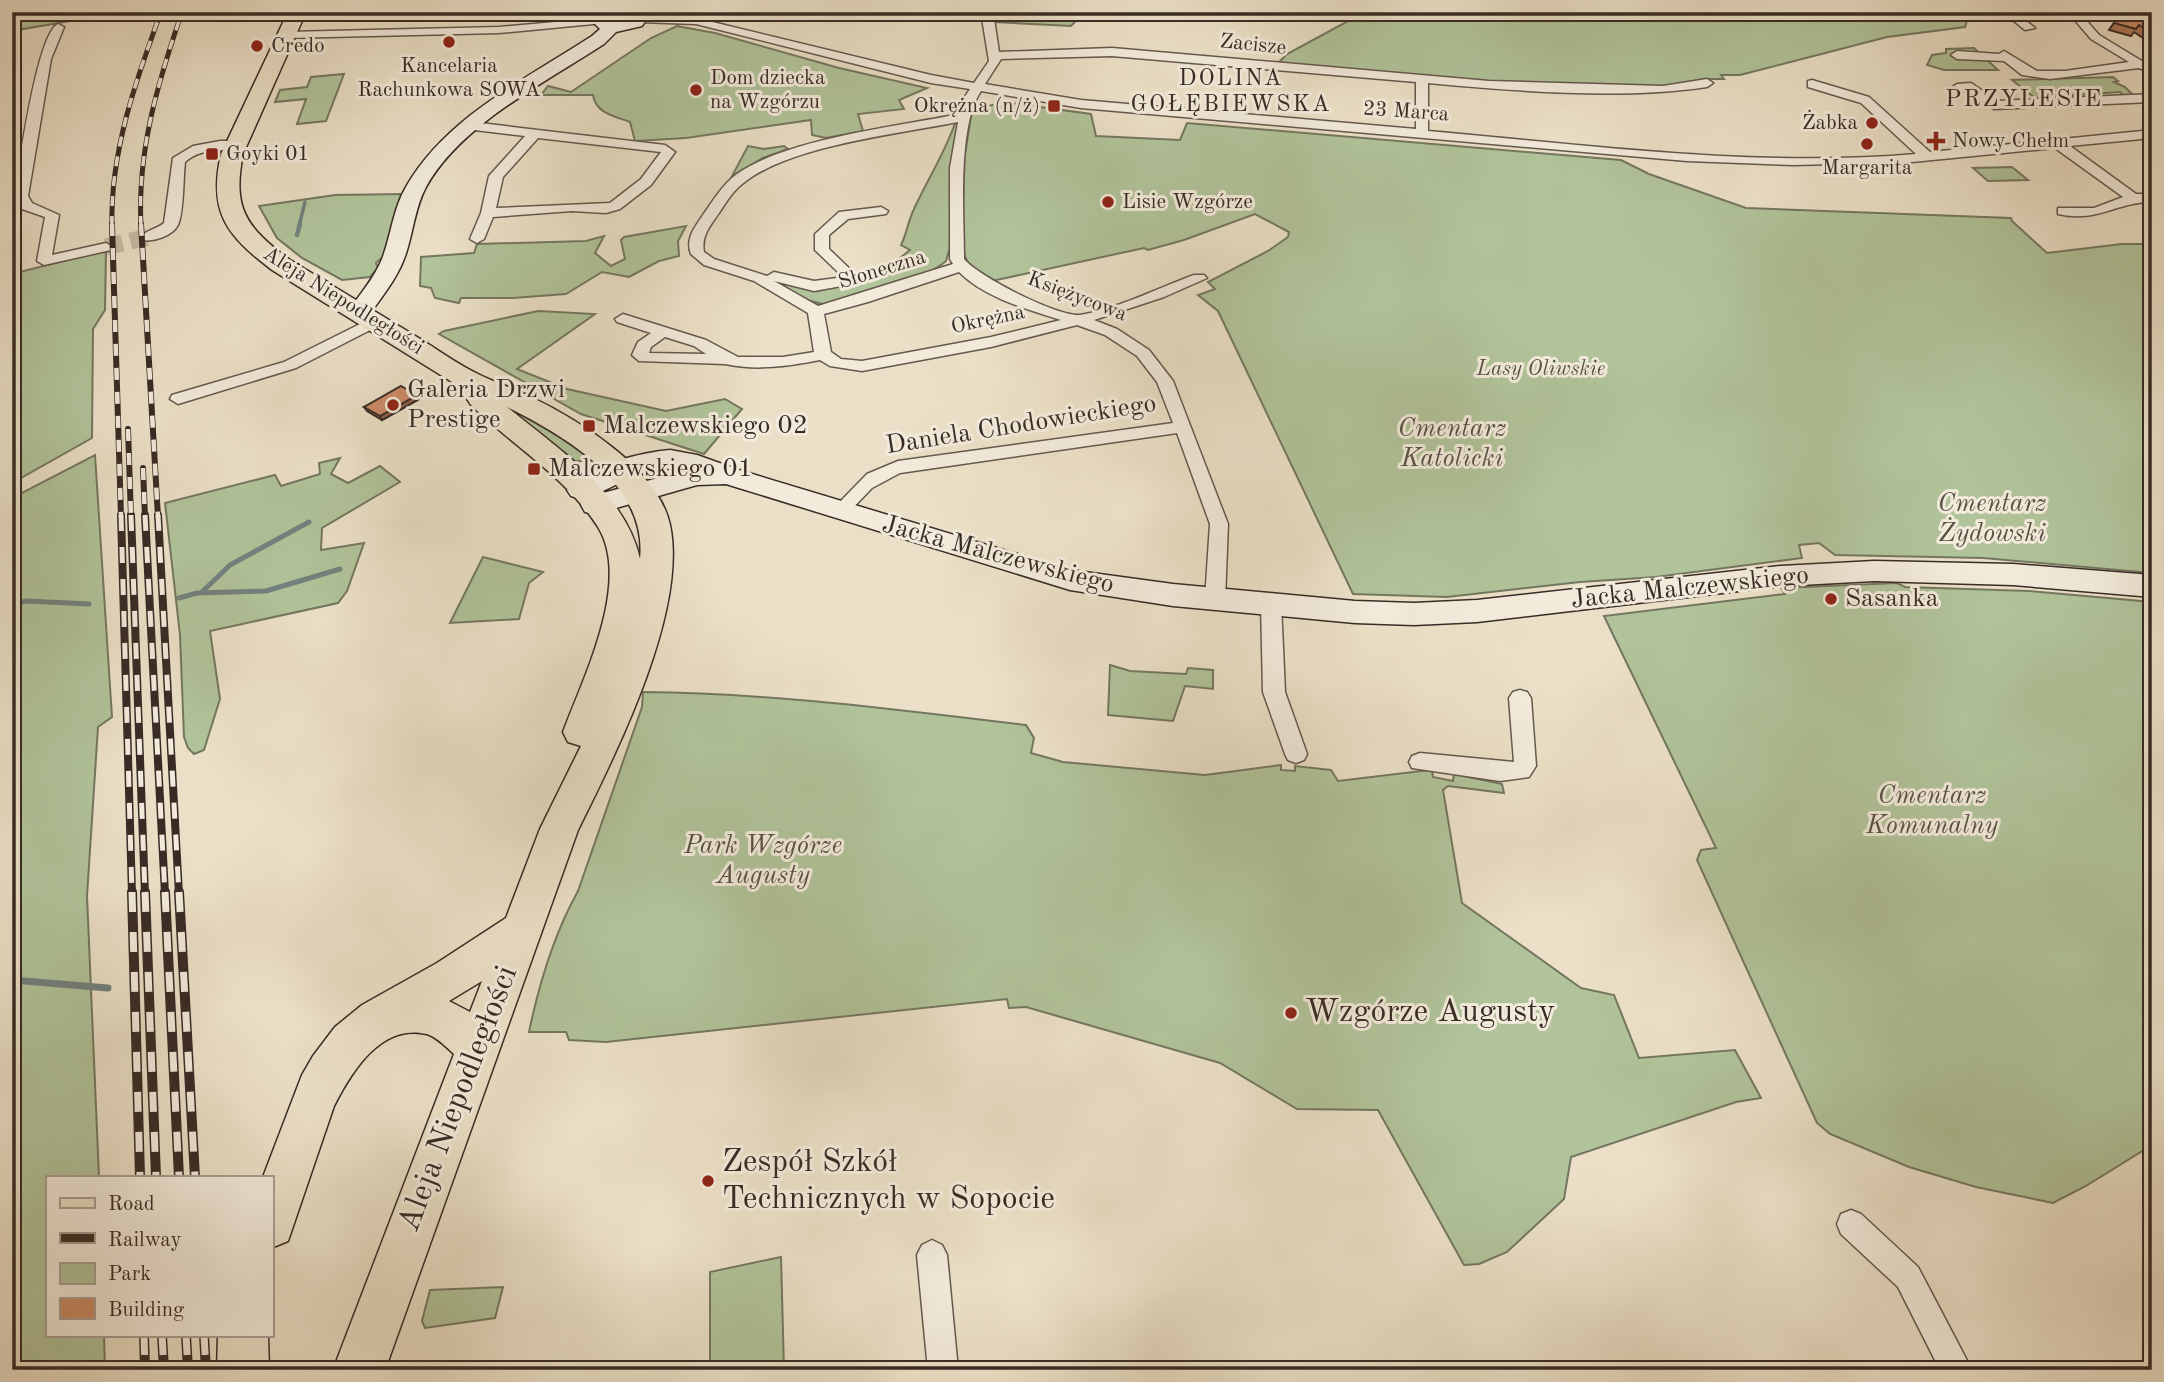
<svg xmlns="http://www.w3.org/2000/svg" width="2164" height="1382" font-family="'Old Standard TT',serif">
<rect width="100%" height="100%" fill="#ebe0c7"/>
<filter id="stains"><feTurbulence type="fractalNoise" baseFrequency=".00286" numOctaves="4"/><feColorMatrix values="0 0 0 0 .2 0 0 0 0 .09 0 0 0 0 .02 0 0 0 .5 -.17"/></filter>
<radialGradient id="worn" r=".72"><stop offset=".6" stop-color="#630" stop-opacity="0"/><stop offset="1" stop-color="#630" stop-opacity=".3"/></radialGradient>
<g fill="#b1c39a" stroke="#747760" stroke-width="2">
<polygon points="12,12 122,12 12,31"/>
<polygon points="990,12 1085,12 1071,26 994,22"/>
<polygon points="1351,12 1970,12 1965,27 1887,37 1740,75 1721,75 1724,79 1706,79 1661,87 1488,84 1278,63 1287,54 1352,19"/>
<path d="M677 26 715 33 839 68 927 88 899 100 904 109 858 114 863 131 826 138 812 135 811 120 686 138 635 141 630 122C615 116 596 114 593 95H541L548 86 571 92 651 38Z"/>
<polygon points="1974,48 1998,70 1944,70 1927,65 1932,55 1946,53 1946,49"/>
<polygon points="344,74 326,121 297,124 306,99 275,102 280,90 307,87 311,77"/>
<polygon points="2113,77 2118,81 2114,82 2125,87 2134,96 2126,97 2120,92 2035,98 2012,80"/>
<polygon points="1004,102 1091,114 1096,136 1180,140 1187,123 1621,160 1649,174 1746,208 2011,218 2012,221 2047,253 2122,244 2152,244 2152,573 1983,558 1835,555 1819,543 1799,545 1802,558 1656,577 1580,582 1447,597 1353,594 1218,311 1198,295 1215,289 1208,282 1268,251 1288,237 1289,232 1255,214 1184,240 1148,250 1144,248 992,281 969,265 964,254 962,172 972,110"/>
<path d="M958 122 952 241 946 261C927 278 848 306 823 304 810 302 788 294 781 282L817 291 864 280 890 266 910 250 901 245C907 233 908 221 914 209 927 180 945 153 955 123Z"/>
<polygon points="748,146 764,149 784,146 788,149 763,158 732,176"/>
<polygon points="2012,167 2028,180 1988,181 1973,168"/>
<polygon points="401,194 385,255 376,263 378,268 370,277 342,280 302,258 277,238 259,206 335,195"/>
<polygon points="686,226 678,241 679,256 659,261 629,277 602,272 566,294 513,298 461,298 459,303 435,298 431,288 420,286 421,257 474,253 477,244 586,241 604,236 595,253 611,266 625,259 621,240 624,237"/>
<polygon points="106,250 105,310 93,329 92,438 12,483 12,274"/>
<polygon points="538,311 595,314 517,369 567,389 666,411 725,399 742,409 704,454 581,414 439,334 444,331"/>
<polygon points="502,400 592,456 586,461 574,461 499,401"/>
<polygon points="95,455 112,717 98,727 87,896 99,1177 47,1177 47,1335 104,1335 105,1370 12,1370 12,498"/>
<polygon points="340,458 331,474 348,483 380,466 400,482 322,528 321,550 364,543 347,591 338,603 210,631 220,699 204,750 194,754 188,748 184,737 180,635 165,503 275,475 281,486 320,474 319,463"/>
<polygon points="483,557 543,572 529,583 519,619 450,623"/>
<polygon points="1897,583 1905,587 2029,591 2152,602 2152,1145 2086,1186 2053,1203 1976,1187 1909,1167 1830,1134 1817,1123 1697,860 1701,850 1716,848 1604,616 1785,594 1781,588"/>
<polygon points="1110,665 1130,671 1186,674 1188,668 1213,670 1213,689 1185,686 1173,721 1108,715"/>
<path d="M643 692C772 693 899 710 1026 725L1034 738 1031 753 1063 762 1205 775 1281 765V770L1295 771V766L1331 770 1338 781 1430 770H1432L1433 777 1453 781 1454 774 1502 784 1504 793 1448 786 1443 790 1462 903 1581 988 1614 995 1639 1058 1735 1050 1761 1098 1736 1102 1571 1157 1564 1199 1507 1252 1479 1264 1464 1265 1378 1110 1297 1109 1220 1063 1026 1007 1009 1008 1007 999 606 1042 569 1040 566 1032H529C539 984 554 934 578 891L642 707Z"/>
<polygon points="781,1257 784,1370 710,1370 710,1272"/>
<polygon points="503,1287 495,1318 425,1328 422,1321 430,1290"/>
</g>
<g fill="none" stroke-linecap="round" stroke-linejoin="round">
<polyline stroke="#72827f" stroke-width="3.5" points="299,226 305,202"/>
<polyline stroke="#72827f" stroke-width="4.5" points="297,235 300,224"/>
<g stroke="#72827f" stroke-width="5">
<polyline points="202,592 230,565 309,522"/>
<polyline points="179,598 197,593 266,591 340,569"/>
<polyline points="12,604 27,601 89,604"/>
</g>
<polyline stroke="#72827f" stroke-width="7" points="12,980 108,988"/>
<polyline stroke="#c7bca7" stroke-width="17" stroke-dasharray="17 8" stroke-linecap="butt" points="106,247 148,237"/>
<defs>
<g id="street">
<path d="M981 12H993L999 52 1112 48 1489 81 1663 86 1707 79 1713 83 1707 87C1621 100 1515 91 1428 83V131C1590 145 1755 168 1916 154L1861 103 1808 87V81L1812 80 1869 97 1930 152 2152 130V138L2070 146 2136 194H2152V202C2116 202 2098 223 2058 214V208H2094L2123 197 2055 148 1912 162 1794 165 1687 161 1081 108 981 91C957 126 964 216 964 259 979 277 1058 317 1080 315 1114 310 1161 287 1194 275H1204L1207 278 1164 297 1094 320 1117 329 1149 350 1173 381 1228 524 1225 600 1222 605H1208L1205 600 1210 524 1177 433 900 473 872 488 847 514H835L832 510 867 474 898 461 1173 423 1157 382 1137 356 1105 335 1077 325 991 347 862 371 830 366 820 360C789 366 757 371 725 364L639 361 632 355 638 342 651 333 617 322 615 319 623 314 706 340 738 357H783L814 352 808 313 754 281 704 265 691 254C685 239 695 227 703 215 713 201 722 185 737 174 789 138 896 127 959 114L964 98 970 89 931 83 696 24 639 22 633 19 635 17 696 18 931 75 974 83 989 61ZM1112 56 1416 82V129L1081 100 985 84 1001 59ZM958 122 950 168V259L953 264 818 306 774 281 814 291 847 285 853 275 852 271 829 249V235L848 219 886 214 888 211 881 207 839 212 815 234V250L838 272 837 278 814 281 774 272 767 276 714 259 704 252C701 236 710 226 719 213 727 201 734 189 746 181 794 145 898 134 958 122ZM959 272C985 298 1027 309 1061 320L991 337 862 361 841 359 831 352 824 314 868 302ZM665 337 694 346 706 354 649 353 651 347Z"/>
<polygon points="2003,12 2015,12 2035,28 2025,30"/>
<polygon points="2068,12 2079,12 2099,35 2150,66 2144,70 2139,68 2050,79 2022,75 2004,61 1957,59 1951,55 1957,51 1999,54 2004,51 2037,71 2065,71 2129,62 2091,39"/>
<polygon points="600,18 606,21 604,23 499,33 287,38 281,35 287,32 499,27"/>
<path d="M58 24 64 27 51 59 28 196 32 203 59 215 52 255 106 243 113 247 111 250 44 265 37 261 45 217 22 209 14 196C19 168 37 33 58 24Z"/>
<polygon points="1971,83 1997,101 2152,94 2152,102 1994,109 1968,91 1957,92 1951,88 1957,84"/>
<path d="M471 122 665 145 675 152 651 185 620 209 606 213 572 211 493 217 484 239 477 243 470 239 481 213 489 176 525 136 466 129 465 126ZM538 138 661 152 641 179 610 203 496 208 503 177Z"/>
<path d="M220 141H236L243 145C230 155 205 144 185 162 183 178 184 212 178 225 172 236 154 242 143 240L141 237C146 230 157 229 164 223L173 158 193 146Z"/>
<polygon points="374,317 380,319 382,322 380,325 296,368 178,404 170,399 172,395 284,362"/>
<polygon points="1271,597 1278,599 1281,604 1285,692 1307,754 1304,760 1296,763 1288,760 1285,754 1263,692 1261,604 1264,599"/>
<polygon points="1520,690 1527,692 1531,698 1536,766 1529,777 1500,781 1412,768 1409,762 1412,756 1420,753 1514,762 1509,698 1513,692"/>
<polygon points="1851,1210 1861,1214 1918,1267 1972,1370 1940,1370 1898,1287 1841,1234 1837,1224 1841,1214"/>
<polygon points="932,1240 942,1245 947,1255 958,1370 928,1370 917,1255 922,1245"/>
</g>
<g id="secondary">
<path d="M602 12 609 13 611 17 609 20 617 22 630 18 626 12H645L648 17 642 26 616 32 604 44C546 82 461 124 426 187 414 209 413 236 404 259 396 280 380 299 367 318H351L347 313C359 295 374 279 382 259 391 236 393 209 406 187 446 117 526 79 592 36L600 29 592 21 597 13Z"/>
<path d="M670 450 697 455 739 470 1070 570 1173 584 1355 601 1414 603 1477 600 1781 566 1874 561 2013 564 2152 575V597L2013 585 1874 581 1781 586 1477 622 1414 625 1355 623 1173 606 1070 590 726 484 697 485 595 514 585 512 581 505 585 498 687 470C636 463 624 487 581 499L571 496 567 490C582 466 644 452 670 450Z"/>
</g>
<g id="primary">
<path d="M288 12H306L243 154C232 209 246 227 290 260 332 285 374 311 417 337 437 349 458 365 480 375 496 383 513 388 529 396 577 419 658 468 670 525 688 611 616 753 578 830L385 1370H333L454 1054C446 1047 437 1037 427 1034 381 1023 352 1071 334 1106L288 1241 271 1248V1177H263L302 1075 313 1056 335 1027 362 1005 437 963 506 918 540 829 581 746 568 742 563 732C583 678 632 582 598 527 567 478 512 445 471 405L467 399 474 392 460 387 272 270C226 235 208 212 221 154ZM507 407C565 436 648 484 640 559 625 492 557 448 507 407ZM482 981 470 1012 449 1001Z"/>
<polygon points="218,1335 268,1335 269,1370 217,1370"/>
</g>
</defs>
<use href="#street" stroke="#65584e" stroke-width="3"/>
<use href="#secondary" stroke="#382b26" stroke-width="3"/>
<use href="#primary" stroke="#382b26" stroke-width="3"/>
<use href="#street" fill="#f2ebdb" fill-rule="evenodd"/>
<use href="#secondary" fill="#f2ebdb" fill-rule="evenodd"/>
<use href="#primary" fill="#ebe0c7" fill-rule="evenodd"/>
<defs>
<g id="rail-far3">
<path d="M112 226C110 152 136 80 161 12"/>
<path d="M141 226C137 151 158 82 182 12"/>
</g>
<g id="rail-far2">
<polyline points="112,224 121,517"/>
<polyline points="141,224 158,517"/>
<polyline points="128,429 131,517"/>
<polyline points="143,468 145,517"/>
</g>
<g id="rail-far1">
<polyline points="121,515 132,894"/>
<polyline points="131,515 145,894"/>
<polyline points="145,515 165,894"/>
<polyline points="158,515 179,894"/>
</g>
<g id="rail">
<polyline points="132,892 140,1177"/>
<polyline points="145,892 156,1177"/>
<polyline points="165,892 179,1177"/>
<polyline points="179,892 195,1177"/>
<polyline points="144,1335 145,1370"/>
<polyline points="162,1335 164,1370"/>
<polyline points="186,1335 188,1370"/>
<polyline points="204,1335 206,1370"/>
</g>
</defs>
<use href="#rail-far3" stroke="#382b26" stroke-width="5"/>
<use href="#rail-far2" stroke="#382b26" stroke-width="6"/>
<use href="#rail-far1" stroke="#382b26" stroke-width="8"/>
<use href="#rail" stroke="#382b26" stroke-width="10"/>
<use href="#rail-far3" stroke="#f2ebdb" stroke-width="3.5" stroke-dasharray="10" stroke-linecap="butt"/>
<use href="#rail-far2" stroke="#f2ebdb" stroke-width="4.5" stroke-dasharray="12" stroke-linecap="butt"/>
<use href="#rail-far1" stroke="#f2ebdb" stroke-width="5" stroke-dasharray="16" stroke-linecap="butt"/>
<use href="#rail" stroke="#f2ebdb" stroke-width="7" stroke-dasharray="20" stroke-linecap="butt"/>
</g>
<g fill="#af7859" stroke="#382b26" stroke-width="2">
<polygon points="728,12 761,12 744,16 729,15"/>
<polygon points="2152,13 2152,40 2146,40 2134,32 2131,36 2109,30 2114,23"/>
<polygon points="417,395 419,399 382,420 367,411 364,407"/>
</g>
<g fill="#8f6148" stroke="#382b26" stroke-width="2">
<polygon points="743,12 761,12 744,16"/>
<polygon points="417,395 419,399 382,420 380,416"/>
</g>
<g fill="#cc8b67" stroke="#382b26" stroke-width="2">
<polygon points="2123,12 2150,12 2152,13 2152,33 2139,25 2136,29 2114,23"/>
<polygon points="401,386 417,395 380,416 364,407"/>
</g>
<g fill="#8f2418" stroke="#f2ebdb" stroke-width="2.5">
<circle cx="449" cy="42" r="7"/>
<circle cx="257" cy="46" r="7"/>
<circle cx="696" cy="90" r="7"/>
<rect x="1047" y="99" width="14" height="14" rx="3.5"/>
<circle cx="1872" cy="123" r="7"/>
<path d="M1932.5 130.5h7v7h7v7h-7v7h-7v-7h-7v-7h7z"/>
<circle cx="1867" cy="144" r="7"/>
<rect x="205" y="147" width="14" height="14" rx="3.5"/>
<circle cx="1108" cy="202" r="7"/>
<circle cx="393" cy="405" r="7"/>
<rect x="582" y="419" width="14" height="14" rx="3.5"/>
<rect x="527" y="462" width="14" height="14" rx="3.5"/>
<circle cx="1831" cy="599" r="7"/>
<circle cx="1291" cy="1013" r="7"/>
<circle cx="708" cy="1181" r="7"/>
</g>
<g text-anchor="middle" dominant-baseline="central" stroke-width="6" stroke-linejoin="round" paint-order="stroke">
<g font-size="21" fill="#382b26" stroke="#f2ebdb">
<text transform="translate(1253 45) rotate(6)">Zacisze</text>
<text transform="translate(1406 112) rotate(4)">23 Marca</text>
<text transform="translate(882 270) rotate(-17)">Słoneczna</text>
<text transform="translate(1077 297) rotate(21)">Księżycowa</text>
<text transform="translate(343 301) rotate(32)">Aleja Niepodległości</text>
<text transform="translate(988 320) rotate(-12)">Okrężna</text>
</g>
<g font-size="21" fill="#382b26" stroke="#f2ebdb" text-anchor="start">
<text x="271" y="46">Credo</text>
<text x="449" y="66" text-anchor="middle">Kancelaria<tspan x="449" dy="24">Rachunkowa SOWA</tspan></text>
<text x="710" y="78">Dom dziecka<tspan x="710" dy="24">na Wzgórzu</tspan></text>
<text x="1040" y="106" text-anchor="end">Okrężna (n/ż)</text>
<text x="1858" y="123" text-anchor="end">Żabka</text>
<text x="1952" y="141">Nowy Chełm</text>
<text x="226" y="154">Goyki 01</text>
<text x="1867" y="168" text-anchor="middle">Margarita</text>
<text x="1122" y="202">Lisie Wzgórze</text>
</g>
<g font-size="21" font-style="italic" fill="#565143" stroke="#f2ebdb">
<text x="1541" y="369">Lasy Oliwskie</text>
</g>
<g font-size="23" letter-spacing="2" fill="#382b26" stroke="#f2ebdb">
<text x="1231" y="78">DOLINA<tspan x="1231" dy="26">GOŁĘBIEWSKA</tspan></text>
</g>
<g font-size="24" letter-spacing="2" fill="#382b26" stroke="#f2ebdb">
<text x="2024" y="100">PRZYLESIE</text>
</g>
<g font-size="26" fill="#382b26" stroke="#f2ebdb" text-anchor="start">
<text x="407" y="390">Galeria Drzwi<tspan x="407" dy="30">Prestige</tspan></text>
<text x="603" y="426">Malczewskiego 02</text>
<text x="548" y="469">Malczewskiego 01</text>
<text x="1845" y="599">Sasanka</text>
</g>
<g font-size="26" fill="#382b26" stroke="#f2ebdb">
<text transform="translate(1021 425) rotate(-9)">Daniela Chodowieckiego</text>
<text transform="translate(998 555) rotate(15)">Jacka Malczewskiego</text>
<text transform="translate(1690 588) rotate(-6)">Jacka Malczewskiego</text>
</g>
<g font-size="26" font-style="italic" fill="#565143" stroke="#f2ebdb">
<text x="1452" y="429">Cmentarz<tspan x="1452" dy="30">Katolicki</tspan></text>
<text x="1992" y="504">Cmentarz<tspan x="1992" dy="30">Żydowski</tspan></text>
<text x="1932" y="796">Cmentarz<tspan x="1932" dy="30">Komunalny</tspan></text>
<text x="763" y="846">Park Wzgórze<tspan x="763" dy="30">Augusty</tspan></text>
</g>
<g font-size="32" fill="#382b26" stroke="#f2ebdb" text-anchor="start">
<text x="1305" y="1013">Wzgórze Augusty</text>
<text x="722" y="1163">Zespół Szkół<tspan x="722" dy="37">Technicznych w Sopocie</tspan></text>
</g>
<g font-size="32" fill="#382b26" stroke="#f2ebdb">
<text transform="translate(459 1099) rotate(-69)">Aleja Niepodległości</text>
</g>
</g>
<rect width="2164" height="1382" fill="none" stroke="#ebe0c7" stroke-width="42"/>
<rect x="14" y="14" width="2136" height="1354" fill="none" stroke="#382b26" stroke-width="3.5"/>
<rect x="21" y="21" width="2122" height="1340" fill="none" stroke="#382b26" stroke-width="2"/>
<rect x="46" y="1176" width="228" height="161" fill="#f2ebdb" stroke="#a89e93" stroke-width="2"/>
<rect x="60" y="1198" width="35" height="10" fill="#ebe0c7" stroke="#a89e93" stroke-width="2"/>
<text x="108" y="1210" font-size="21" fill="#382b26">Road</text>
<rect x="60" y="1233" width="35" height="10" fill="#382b26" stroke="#a89e93" stroke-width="2"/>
<text x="108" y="1246" font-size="21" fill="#382b26">Railway</text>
<rect x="60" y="1263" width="35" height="21" fill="#b1c39a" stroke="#a89e93" stroke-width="2"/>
<text x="108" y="1280" font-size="21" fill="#382b26">Park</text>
<rect x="60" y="1298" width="35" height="21" fill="#cc8b67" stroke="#a89e93" stroke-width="2"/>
<text x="108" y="1316" font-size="21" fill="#382b26">Building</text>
<rect width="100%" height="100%" filter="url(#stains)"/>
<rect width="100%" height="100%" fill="url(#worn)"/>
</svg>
